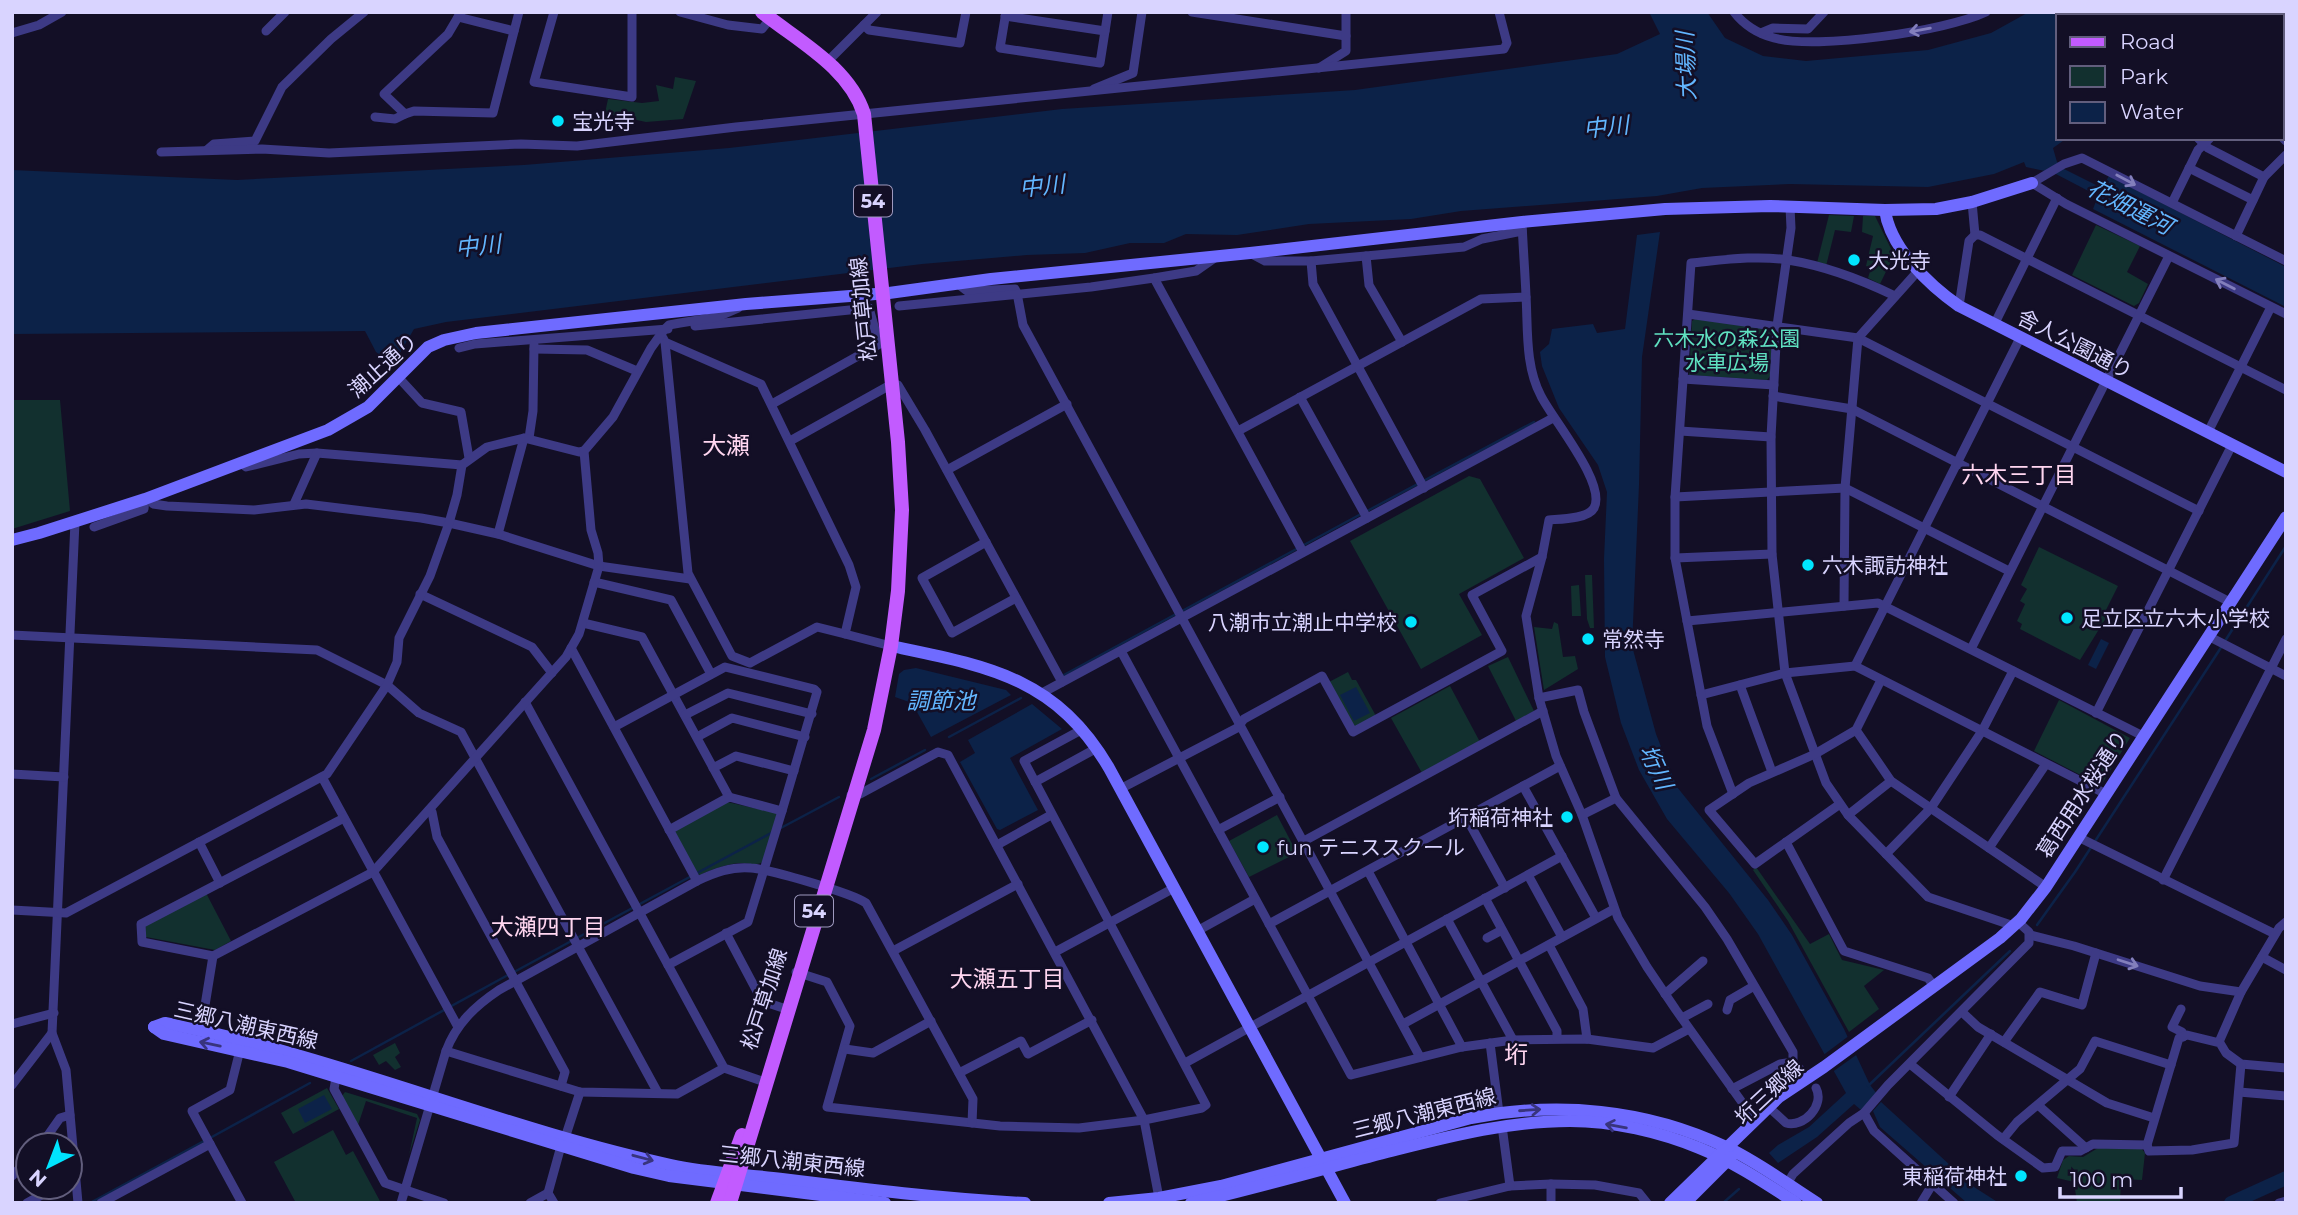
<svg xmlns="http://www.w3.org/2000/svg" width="2298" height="1215" font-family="Montserrat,'Noto Sans JP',sans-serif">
<rect width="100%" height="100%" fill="#130f26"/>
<g fill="#12302f">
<polygon points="675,77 696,81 683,119 646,122 605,113 608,99 642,103 659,101 656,85 673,89"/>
<polygon points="1829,215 1854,216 1851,232 1835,230 1826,266 1817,263"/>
<polygon points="1863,216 1875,216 1894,255 1880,284 1868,278 1871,268 1866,266 1873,236 1862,232"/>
<polygon points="2096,225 2140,246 2127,272 2148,284 2139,303 2134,306 2072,275"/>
<polygon points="1695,319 1770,329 1772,333 1770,376 1767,380 1689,375 1692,321"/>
<polygon points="12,400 60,400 70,511 12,529"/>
<polygon points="1469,476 1480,479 1524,558 1459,594 1482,635 1421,669 1350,541"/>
<polygon points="2039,547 2118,586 2103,616 2106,618 2080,660 2020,629 2022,624 2017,621 2025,604 2020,601 2027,589 2021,585"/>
<polygon points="1585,575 1592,575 1594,628 1590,628 1587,619"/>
<polygon points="1579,585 1581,616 1572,616 1571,586"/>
<polygon points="1554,622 1558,624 1563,657 1575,656 1578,669 1544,690 1534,627 1552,629"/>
<polygon points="1508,657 1534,711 1516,721 1488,666"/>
<polygon points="1348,672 1352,680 1356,680 1376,716 1356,727 1352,725 1329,682"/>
<polygon points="1450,686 1480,742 1422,773 1391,718"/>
<polygon points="2059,700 2130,738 2102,784 2098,784 2034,751"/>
<path d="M727 802 776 813 778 816 763 862C755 866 749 863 740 863 726 864 713 869 700 875L697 874 675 834 676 830Z"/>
<polygon points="1277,815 1297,853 1249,877 1229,841"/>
<polygon points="1756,867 1810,944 1829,934 1842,960 1884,970 1864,986 1879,1009 1849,1032 1788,921 1753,870"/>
<polygon points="206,893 231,941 215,950 146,937 145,925"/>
<polygon points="395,1043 400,1053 395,1057 401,1067 395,1070 386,1061 379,1065 373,1055"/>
<polygon points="327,1088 339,1109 293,1134 281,1113"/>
<polygon points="345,1092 417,1114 420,1120 409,1155 417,1118 366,1101 358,1125 342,1096"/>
<polygon points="333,1130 346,1155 353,1151 381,1203 296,1203 274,1162"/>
<polygon points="2098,1148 2141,1148 2145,1153 2142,1180 2121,1179 2120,1203 2077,1203 2074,1182 2057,1178 2063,1160 2069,1156 2083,1157"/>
</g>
<g fill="#0c2248">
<polygon points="1649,12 1707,12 1725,38 1763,56 1806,61 1928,50 1991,33 2029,12 2216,12 2213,16 2058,16 2058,138 2067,138 2053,148 2057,162 2064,169 2102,188 2109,176 2286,267 2286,307 2093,209 2098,196 2054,173 2026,167 2024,162 1994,174 1928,187 1790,184 1702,188 1657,196 1461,211 1411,219 1309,224 1237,235 1186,234 1164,243 1130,243 1085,253 1027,255 922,264 446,322 414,329 393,365 376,352 365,331 12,334 12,170 237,180 524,165 729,148 1062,109 1355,90 1617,54 1660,34"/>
<polygon points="1660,232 1642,357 1639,485 1632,646 1656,734 1677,787 1768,900 1792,935 1844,1029 1870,1085 1877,1094 1861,1110 1854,1104 1817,1137 1778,1163 1769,1153 1778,1145 1809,1127 1846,1093 1758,934 1729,893 1667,819 1639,770 1621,723 1605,657 1604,559 1607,492 1598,465 1559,408 1542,366 1540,352 1549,344 1552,329 1593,324 1597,333 1625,329 1637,235"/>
<polygon points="2101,639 2109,643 2096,669 2088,665"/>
<polygon points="916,668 1006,690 1011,695 931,737 912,703 895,697 899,674 904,670"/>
<polygon points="1356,687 1370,713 1354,721 1340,695"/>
<polygon points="1032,704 1062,729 1010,758 1038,810 1000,830 997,829 960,762 975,753 968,740"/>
<polygon points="324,1095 332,1109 305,1123 298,1109"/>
<polygon points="1881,1102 1974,1187 1999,1203 1966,1202 1880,1127 1873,1111"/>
</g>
<polygon fill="#130f26" points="1850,1035 1859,1053 1831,1073 1822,1056"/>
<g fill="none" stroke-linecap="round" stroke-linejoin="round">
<g stroke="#0c2248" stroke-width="2.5">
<polyline points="1367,511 1534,422"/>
<polyline points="1182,611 1361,514"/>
<polyline points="2225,641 2286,546"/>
<polyline points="1062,676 1176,614"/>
<polyline points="949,737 1021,698"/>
<polyline points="871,779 925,750"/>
<polyline points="779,829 839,797"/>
<polyline points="2037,925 2075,872 2222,646"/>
<polyline points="514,972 773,832"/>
<polyline points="351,1061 508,975"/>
<polyline points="1868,1086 2010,951"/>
<polyline points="210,1138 310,1083"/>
<polyline points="90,1203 204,1141"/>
<polyline points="1723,1203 1739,1189"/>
</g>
<polyline stroke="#0c2248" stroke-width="14" points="2231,1203 2286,1178"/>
<g stroke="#3d3a85" stroke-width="9">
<polyline points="461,12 448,34 384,94 405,114 414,111 493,113 519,12"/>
<polyline points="554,12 534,82 632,97 632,12"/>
<polyline points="680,12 728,25 762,29 770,19"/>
<polyline points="1006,12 1000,48 1100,63 1108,12"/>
<polyline points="1192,12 1346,36"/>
<path d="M1734 12C1744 25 1759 34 1774 38 1816 50 1946 31 1986 12"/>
<polyline points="1005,16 1105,31"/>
<polyline points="2237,16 2241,12"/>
<polyline points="2273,16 2275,12"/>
<polyline points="458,17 514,31"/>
<polyline points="864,25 869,30 960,43 966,12"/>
<polyline points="266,31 285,12"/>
<polyline points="12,33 39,25 62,12"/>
<polyline points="1761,33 1773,28 1808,29 1824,12"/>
<polyline points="2282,39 2286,44"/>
<polyline points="827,62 877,12"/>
<polyline points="1319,68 1346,51 1346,12"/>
<polyline points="2282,69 2286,66"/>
<polyline points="1094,89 1133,73 1142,12"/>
<polyline points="375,117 395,119 405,114"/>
<polyline points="2282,137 2286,141"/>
<polyline points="2198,138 2208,148 2264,177"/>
<polyline points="207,150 214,144 255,141 282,87 331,39 364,12"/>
<polyline points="161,152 262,149 329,153 521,144 577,146 736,127 1504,49 1507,43 1499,12"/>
<polyline points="2189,168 2253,200"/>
<polyline points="1972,202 1975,235"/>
<polyline points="2172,203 2198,150 2210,138"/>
<polyline points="1790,207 1791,228 1777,326 1771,437 1772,554 1785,673 1826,783 1848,815 1928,897 2014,926"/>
<path d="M1522 222C1523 247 1525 272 1526 296 1528 329 1525 366 1541 396 1553 420 1607 484 1594 508 1588 519 1560 519 1549 520L1542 557 1526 616 1539 698 1556 756 1582 815 1618 918 1647 967 1676 1010 1754 1119"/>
<polyline points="2236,236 2264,177 2286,155"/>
<polyline points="1250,253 1265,261 1311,261 1464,247 1482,239 1522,231"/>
<polyline points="1366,256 1369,285 1402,342"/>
<polyline points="1311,261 1313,284 1424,488"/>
<polyline points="2286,261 2082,158 2064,164 2032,183 2066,204 2286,314"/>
<polyline points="1154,278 1303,552"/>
<polyline points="958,284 967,291 1015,289 1017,293 1023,325 1420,1057"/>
<polyline points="899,306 1091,287 1154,278 1196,271 1216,257"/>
<polyline points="1959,306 1969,241 1975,235 1980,235 2286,390"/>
<polyline points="1688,314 1858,338 2199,511"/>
<polyline points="1994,325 2057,198"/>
<polyline points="695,326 869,308 879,344"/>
<polyline points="663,338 665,342 761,384 849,565 856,587 845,634 891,646"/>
<polyline points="665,342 688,573 732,656 750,663 817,627 845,634"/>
<polyline points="459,348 475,344 668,329"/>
<polyline points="534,349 587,350 637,371"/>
<polyline points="399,378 422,403 461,412 469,458"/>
<polyline points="1683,379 1774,385"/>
<polyline points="1773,396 1852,409 2230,602"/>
<polyline points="1300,397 1367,518"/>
<polyline points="772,404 883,342"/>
<polyline points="1238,431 1481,299 1526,297"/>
<polyline points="1680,431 1771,437"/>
<polyline points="2208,432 2271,307"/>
<polyline points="529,438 533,411 534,345"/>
<polyline points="790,441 892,384 898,385 925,430 1062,682"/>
<polyline points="242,464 246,467 299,454 317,453 462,465"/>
<polyline points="947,470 1067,404"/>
<polyline points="151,497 153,504 167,506 254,510 306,504 421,518 449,523 498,534 599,566 690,579"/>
<polyline points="1675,497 1845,488 2009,571"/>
<polyline points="294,504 317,453"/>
<polyline points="75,522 52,1033 66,1070 78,1203"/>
<polyline points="94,527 144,509 145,499"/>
<polyline points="498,534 524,438"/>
<polyline points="986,542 922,578 952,633 1016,598"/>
<polyline points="1675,558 1772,554"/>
<polyline points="594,582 671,600 711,674"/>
<polyline points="420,594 532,647 552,673"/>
<polyline points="1844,606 1845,488 1858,338 1918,271"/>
<polyline points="1687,621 1878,603 2143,736"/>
<polyline points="583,623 642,637 729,797"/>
<polyline points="12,635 317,650 387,685 419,713 461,732 658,1093"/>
<polyline points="2208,636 2286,676"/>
<polyline points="571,648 697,881"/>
<polyline points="1971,649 2169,256"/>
<polyline points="1121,651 1351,1075 1462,1047 1513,1040 1587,1039 1653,1048 1689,1029"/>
<polyline points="1855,666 2020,338"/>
<polyline points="1740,685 1772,772"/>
<polyline points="1042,693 1553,418"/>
<polyline points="1701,695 1785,673 1855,666 2106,794"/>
<polyline points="1539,698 1578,690 1584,712 1616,798 1705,907 1727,939 1793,1052 1793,1062"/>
<polyline points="525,702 724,1068 759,1080"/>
<polyline points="2096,713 2232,445"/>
<polyline points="685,715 728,693 812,714"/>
<polyline points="614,727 725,667 814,689 817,692 782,811 729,797 669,830"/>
<polyline points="1856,730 1891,781 2046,887"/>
<polyline points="697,737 732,718 805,737"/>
<polyline points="713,768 736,756 794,771"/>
<polyline points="12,774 64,777"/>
<polyline points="322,777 458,1027"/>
<polyline points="1035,782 1097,748"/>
<polyline points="1523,786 1596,918"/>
<polyline points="1120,789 1237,728 1244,719 1322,676 1353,732 1502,651 1472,595 1542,557"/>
<path d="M1733 794 1707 726 1675 558V497L1691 263C1723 260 1757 255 1788 260 1826 266 1862 280 1895 296"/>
<polyline points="851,795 860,794 938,752 948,755 1144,1120 1159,1198"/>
<polyline points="1840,804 1755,864 1709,810 1749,783 1815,754 1856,730 1881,680"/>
<polyline points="429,810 432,812 437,837 565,1072 561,1086"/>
<polyline points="1582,815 1616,798"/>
<polyline points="1848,815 1891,781"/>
<polyline points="1466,817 1560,766"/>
<polyline points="1218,830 1280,797"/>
<polyline points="2078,837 2275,934"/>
<polyline points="1304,841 1543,711"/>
<polyline points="199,842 220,883"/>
<polyline points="1786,842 1844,951 1928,978 1934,986"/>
<polyline points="997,845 1051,815"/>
<polyline points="1989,848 2046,764"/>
<polyline points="1886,854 1931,808 1982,731 2013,671"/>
<polyline points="1368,871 1462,1047"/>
<polyline points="1528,875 1562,937"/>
<polyline points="2163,880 2286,639"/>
<polyline points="1485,898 1557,1031 1557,1038"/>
<polyline points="12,910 66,913 327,774 387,685 397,662 399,638 430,576 449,523 457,495 462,465 487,447 524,438 579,452 584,451"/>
<polyline points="1447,919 1513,1040"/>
<polyline points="1269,924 1466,817 1505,888"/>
<polyline points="1197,931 1255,899"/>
<polyline points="726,933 762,1001 789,1010"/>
<polyline points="2030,935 2074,946 2200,986 2241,992"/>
<polyline points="1487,938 1502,930"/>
<polyline points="1549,945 1583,1009 1587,1039"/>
<polyline points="893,951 1018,884"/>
<polyline points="1055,952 1174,888"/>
<polyline points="213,956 142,942 141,924 344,818"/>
<polyline points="2262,957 2286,970"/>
<polyline points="668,965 748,922 782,811"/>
<polyline points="796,972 827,982 850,1026 827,1107 1000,1126 1079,1128 1144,1120 1202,1108 1206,1105 1024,761 1083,729"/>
<polyline points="1665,994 1703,961"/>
<polyline points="2181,1009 2172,1027 2182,1032 2183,1037"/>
<polyline points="1727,1010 1730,1000 1754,986"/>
<polyline points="1962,1012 1978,1027 2107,1103 2154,1118"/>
<polyline points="1682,1018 1708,1004"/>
<polyline points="12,1024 54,1013"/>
<polyline points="1403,1024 1614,909"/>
<polyline points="201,1030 213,956 373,872 566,657 579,634 599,566 598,553 591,530 584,451 613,417 651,348 664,330 669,325 680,323 717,317 738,308"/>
<polyline points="2004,1042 2040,992 2082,1005 2096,953"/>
<polyline points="2219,1042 2241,992 2279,928 2286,922"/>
<polyline points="1490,1043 1499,1113"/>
<polyline points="845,1049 873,1053 931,1021"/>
<polyline points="240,1050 230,1090 192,1111 242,1203"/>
<polyline points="446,1051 580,1092 677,1094 724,1068"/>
<polyline points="1185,1063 1562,856"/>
<polyline points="1910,1064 1997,1135 2043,1168 2055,1167 2062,1151 2080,1151 2093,1144 2147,1145 2179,1038 2187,1035 2220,1043 2226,1053 2241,1064 2286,1068"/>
<polyline points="959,1073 1021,1041 1028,1054 1092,1020"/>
<polyline points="336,1078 334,1089 385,1183 444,1203"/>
<polyline points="12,1085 52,1033"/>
<polyline points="1732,1089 1780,1064 1793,1062 1800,1069"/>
<polyline points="2239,1092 2286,1096"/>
<polyline points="1949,1097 1991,1034"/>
<polyline points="2038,1105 2086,1148"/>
<path d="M1774 1112 1786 1123C1804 1128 1825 1105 1816 1088"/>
<polyline points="1864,1113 1874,1131 1954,1203"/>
<polyline points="1502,1126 1510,1186 1551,1184 1551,1203"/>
<polyline points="565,1138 580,1092"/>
<polyline points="2003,1139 2017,1122 2080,1069 2095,1041 2171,1065"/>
<polyline points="41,1145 60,1118 70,1115"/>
<polyline points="2147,1145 2149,1151 2192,1150 2234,1143 2241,1064"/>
<polyline points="12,1176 28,1160"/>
<polyline points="1551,1184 1595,1185 1639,1193 1647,1203"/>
<polyline points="1787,1184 1793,1174 1849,1123 1864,1113 1888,1085 2029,943 2029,932 2018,922"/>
<polyline points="27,1203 56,1187"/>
<polyline points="101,1203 210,1144"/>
<path d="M401 1203 446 1051C456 1024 475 1006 499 990L697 881C714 873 732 866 751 868 768 869 852 893 866 903L973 1099 972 1123"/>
<polyline points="530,1203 548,1193"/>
<polyline points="554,1203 548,1193 561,1146"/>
<polyline points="1440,1203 1510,1186"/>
<polyline points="1921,1203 1932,1185"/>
<polyline points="2279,1203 2286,1201"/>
</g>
<g stroke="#6f6bff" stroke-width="12">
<path d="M1885 210C1890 248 1929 285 1959 306L2286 472"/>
<polyline points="12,540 39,533 145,499 328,430 368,407 428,347 444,340 476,333 746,304 889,293 991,279 1250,253 1522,222 1665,209 1770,206 1885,210 1936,209 1972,202 2032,183"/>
<path d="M891 646C987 666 1056 677 1109 768L1345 1203"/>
<path d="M154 1027 165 1023C338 1056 500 1128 671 1165 707 1173 745 1174 782 1179 863 1189 944 1199 1025 1203"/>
<polyline points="154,1027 164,1034 288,1062 634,1168 669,1176 885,1203"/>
<path d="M1109 1203 1159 1198 1221 1186 1471 1118C1557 1101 1646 1109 1726 1147 1758 1162 1787 1184 1817 1203"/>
<path d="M1191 1203C1257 1188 1322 1169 1387 1152 1447 1137 1507 1121 1570 1121 1613 1121 1660 1132 1699 1148 1734 1162 1765 1183 1796 1203"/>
<polyline points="1670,1203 1779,1097 1824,1067 2000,938 2021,919 2046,887 2286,517"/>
<polyline points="1685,1203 1731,1157"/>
</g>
<g stroke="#c25bff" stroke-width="14">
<polyline points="717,1203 742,1135"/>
<path d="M730 1203 874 730 891 646 898 591 902 510 898 442 864 114C849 67 798 41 762 12"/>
</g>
</g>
<defs><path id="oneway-shaft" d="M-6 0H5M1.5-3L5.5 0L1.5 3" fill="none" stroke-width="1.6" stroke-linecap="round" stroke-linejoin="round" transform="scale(1.75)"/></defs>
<g stroke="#837fbc">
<use href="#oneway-shaft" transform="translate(1920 30) rotate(170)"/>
<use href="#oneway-shaft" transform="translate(2126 180) rotate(28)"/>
<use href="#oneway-shaft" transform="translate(2225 284) rotate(-153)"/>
<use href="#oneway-shaft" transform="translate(2128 963) rotate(18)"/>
</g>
<g stroke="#38347d">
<use href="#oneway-shaft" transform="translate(210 1044) rotate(-168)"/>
<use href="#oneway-shaft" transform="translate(1530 1110) rotate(-4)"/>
<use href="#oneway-shaft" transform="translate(1616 1126) rotate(-170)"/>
<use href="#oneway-shaft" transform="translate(643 1158) rotate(15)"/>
</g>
<g fill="#00e5ff" stroke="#130f26" stroke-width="2.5">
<circle cx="558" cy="121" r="7"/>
<circle cx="1854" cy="260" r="7"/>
<circle cx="1808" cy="565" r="7"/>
<circle cx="2067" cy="618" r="7"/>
<circle cx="1411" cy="622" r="7"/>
<circle cx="1588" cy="639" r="7"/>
<circle cx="1567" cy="817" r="7"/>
<circle cx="1263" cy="847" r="7"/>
<circle cx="2021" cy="1176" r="7"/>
</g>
<g text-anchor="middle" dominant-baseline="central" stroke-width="5" stroke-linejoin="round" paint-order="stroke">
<g fill="#130f26" stroke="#9e99be" stroke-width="2">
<rect x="854" y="185.5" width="38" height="31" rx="5"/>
<rect x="795" y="895.5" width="38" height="31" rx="5"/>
</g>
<g font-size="19" font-weight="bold" fill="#d9d4ff">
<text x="873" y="201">54</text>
<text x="814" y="911">54</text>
</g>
<g font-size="21" fill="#d9d4ff" stroke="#130f26" text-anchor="start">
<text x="572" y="121">宝光寺</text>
<text x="1868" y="260">大光寺</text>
<text x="1822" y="565">六木諏訪神社</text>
<text x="2081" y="618">足立区立六木小学校</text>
<text x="1397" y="622" text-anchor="end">八潮市立潮止中学校</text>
<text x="1602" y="639">常然寺</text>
<text x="1553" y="817" text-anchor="end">垳稲荷神社</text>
<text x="1277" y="847">fun テニススクール</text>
<text x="2007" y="1176" text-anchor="end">東稲荷神社</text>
</g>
<g font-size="21" fill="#d9d4ff" stroke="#130f26">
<text transform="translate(863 309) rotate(-96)">松戸草加線</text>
<text transform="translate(2075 344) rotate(27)">舎人公園通り</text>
<text transform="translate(383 365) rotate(-42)">潮止通り</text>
<text transform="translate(2082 794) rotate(-57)">葛西用水桜通り</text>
<text transform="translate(764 999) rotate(-72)">松戸草加線</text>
<text transform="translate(246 1025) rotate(13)">三郷八潮東西線</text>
<text transform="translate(1769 1092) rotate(-43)">垳三郷線</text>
<text transform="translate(1424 1113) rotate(-14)">三郷八潮東西線</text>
<text transform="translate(792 1161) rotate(6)">三郷八潮東西線</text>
</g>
<g font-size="21" fill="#5fe0c0" stroke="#130f26">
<text x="1727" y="338">六木水の森公園<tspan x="1727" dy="24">水車広場</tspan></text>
</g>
<g font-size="23" font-style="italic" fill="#62b6ff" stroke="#130f26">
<text transform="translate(1686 66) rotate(-92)">大場川</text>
<text transform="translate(1606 127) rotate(-6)">中川</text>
<text transform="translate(1042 186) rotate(-6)">中川</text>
<text transform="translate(2130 207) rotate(27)">花畑運河</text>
<text transform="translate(478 246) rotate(-6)">中川</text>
<text x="941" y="701">調節池</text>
<text transform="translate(1656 767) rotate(65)">垳川</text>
</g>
<g font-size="23" fill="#ffd6f0" stroke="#130f26">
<text x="2019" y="475">六木三丁目</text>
<text x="548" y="927">大瀬四丁目</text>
<text x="1007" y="979">大瀬五丁目</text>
</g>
<g font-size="24" fill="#ffd6f0" stroke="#130f26">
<text x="726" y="445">大瀬</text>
<text x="1516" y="1054">垳</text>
</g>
</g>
<rect width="2298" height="1215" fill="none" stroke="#d9d4ff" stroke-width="28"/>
<rect x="2056" y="14" width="228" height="126" fill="#130f26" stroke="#625e7d" stroke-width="2"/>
<rect x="2070" y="37" width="35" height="10" fill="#c25bff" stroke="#625e7d" stroke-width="2"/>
<text x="2120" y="49" font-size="21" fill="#d9d4ff">Road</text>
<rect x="2070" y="66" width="35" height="21" fill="#12302f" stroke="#625e7d" stroke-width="2"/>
<text x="2120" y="84" font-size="21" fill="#d9d4ff">Park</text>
<rect x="2070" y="102" width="35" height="21" fill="#0c2248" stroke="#625e7d" stroke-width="2"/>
<text x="2120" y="119" font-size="21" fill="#d9d4ff">Water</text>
<g transform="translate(49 1166) rotate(222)"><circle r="33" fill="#130f26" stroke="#625e7d" stroke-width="2"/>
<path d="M0-5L12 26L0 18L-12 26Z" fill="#00e5ff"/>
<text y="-10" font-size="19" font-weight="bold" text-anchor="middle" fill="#d9d4ff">N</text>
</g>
<path d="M2060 1187v10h121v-10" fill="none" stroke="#d9d4ff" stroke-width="3.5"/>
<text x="2070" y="1187" font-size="21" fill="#d9d4ff" stroke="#130f26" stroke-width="5" paint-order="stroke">100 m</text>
</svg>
